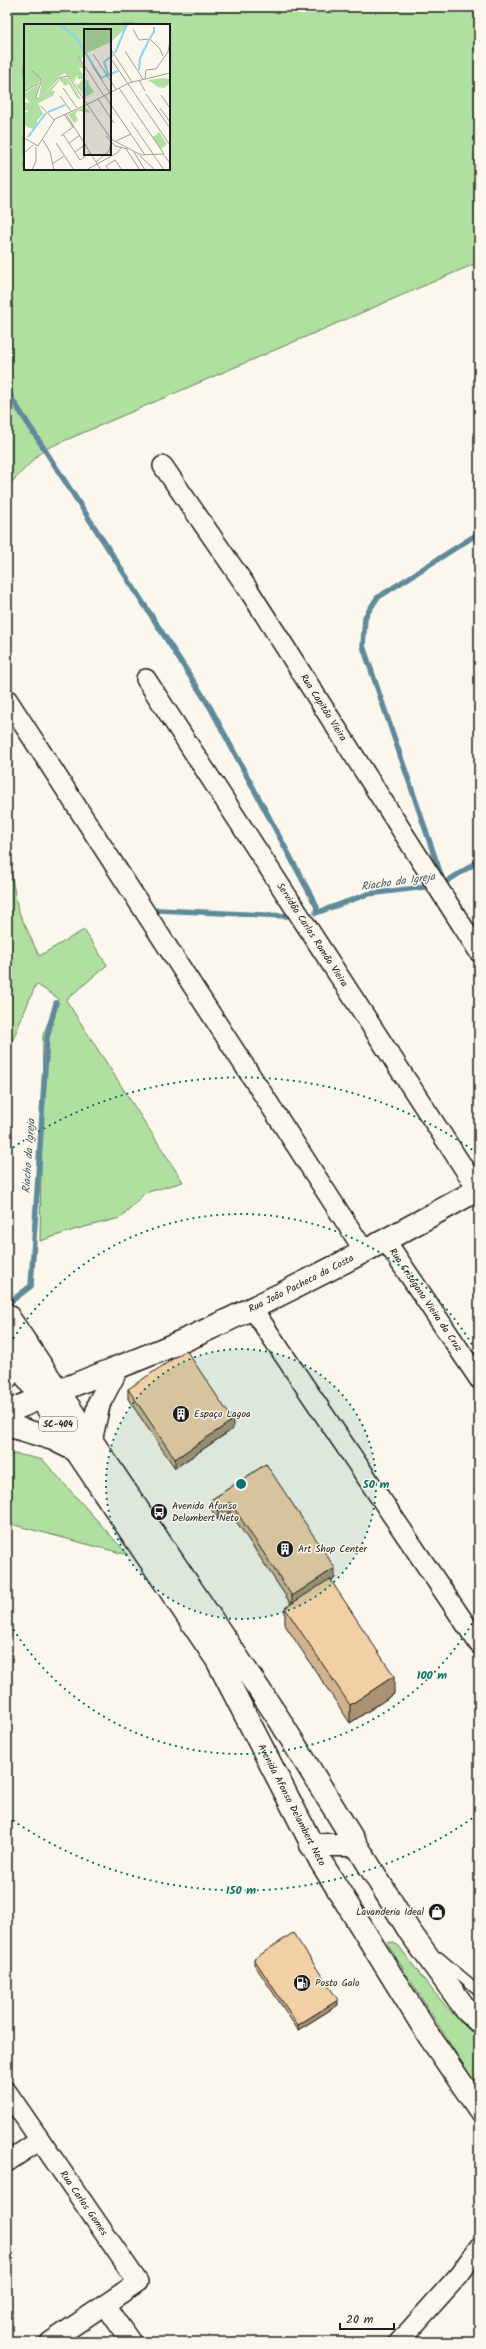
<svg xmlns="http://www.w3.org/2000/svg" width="486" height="2349" font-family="Kalam,sans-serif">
<rect width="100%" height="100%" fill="#fbf7ec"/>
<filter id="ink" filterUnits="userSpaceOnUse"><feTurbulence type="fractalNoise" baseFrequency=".025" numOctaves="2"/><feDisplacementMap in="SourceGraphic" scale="8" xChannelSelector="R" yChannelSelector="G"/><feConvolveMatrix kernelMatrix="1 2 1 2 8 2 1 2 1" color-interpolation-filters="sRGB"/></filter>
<g filter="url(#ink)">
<g fill="#afe0a0" stroke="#667e5e" fill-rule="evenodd">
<path d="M7 7H479V262L43 450 7 487ZM25 25H169V169H25Z"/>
<polygon points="7,862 9,863 18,910 39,956 84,930 107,965 66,1000 183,1182 145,1193 120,1218 77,1229 40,1241 43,1035 58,998 36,984 8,1051 7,1061"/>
<polygon points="17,1454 43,1460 128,1555 7,1523 7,1455"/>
<path d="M392 1942 399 1946C424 1980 447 2012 479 2038V2090L387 1943Z"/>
</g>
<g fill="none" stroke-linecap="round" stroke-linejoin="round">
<g stroke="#5f8a9a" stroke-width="5.5">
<polyline points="7,391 210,707 317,907 316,913 368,894 433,886"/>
<polyline points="444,884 363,646 365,617 377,598 479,533"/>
<polyline points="441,885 479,861"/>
<polyline points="158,910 286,916"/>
<polyline points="10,1302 31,1286 47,1037 56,1003"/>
</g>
<defs>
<polyline id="service" points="439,1957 479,1991"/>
<g id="minor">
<path id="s1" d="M163 466 248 589 479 952"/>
<path id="s2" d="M146 679 478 1190"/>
<polyline points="7,699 365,1252"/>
<path id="s3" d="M386 1241 479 1379"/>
<polyline points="252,1308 479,1644"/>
<path id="s4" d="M7 2092 138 2282 50 2342"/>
<polyline points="7,2162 40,2140"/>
<polyline points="105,2305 131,2342"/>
<polyline points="399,2342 459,2275 479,2247"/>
</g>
<g id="tertiary">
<path id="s5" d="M59 1391C105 1372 152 1355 196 1335 293 1290 386 1241 479 1189"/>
<polyline points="91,1439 99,1403 118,1367"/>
</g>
<g id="secondary">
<polyline points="7,1377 11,1355"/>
<polyline points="7,1412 58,1391"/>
</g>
<g id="primary">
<polyline points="7,1315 279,1719 410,1932 467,2011 479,2022"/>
<path id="s6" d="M7 1348 217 1660 321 1862 429 2036 479 2109"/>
<polyline points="7,1425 53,1439 75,1450"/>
<polyline points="311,1845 355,1845"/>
</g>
</defs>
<use href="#service" stroke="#1c1c1c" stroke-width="12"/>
<use href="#minor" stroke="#1c1c1c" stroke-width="22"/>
<use href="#tertiary" stroke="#1c1c1c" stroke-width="25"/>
<use href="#secondary" stroke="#1c1c1c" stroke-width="25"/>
<use href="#primary" stroke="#1c1c1c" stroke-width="25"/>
<use href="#service" stroke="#fbf7ec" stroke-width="9"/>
<use href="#minor" stroke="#fbf7ec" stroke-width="19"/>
<use href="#tertiary" stroke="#fbf7ec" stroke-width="22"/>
<use href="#secondary" stroke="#fbf7ec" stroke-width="22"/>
<use href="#primary" stroke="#fbf7ec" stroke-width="22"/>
</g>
<g fill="#d1b28d" stroke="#1c1c1c">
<polygon points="128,1389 233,1429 175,1468 128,1399"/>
<polygon points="266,1464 335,1578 331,1580 394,1694 350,1723 285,1625 285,1608 291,1604 230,1512 218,1520 211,1509 211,1500"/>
<polygon points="254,1959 338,2005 298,2030 254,1964"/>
</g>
<g fill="#aa9173" stroke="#1c1c1c">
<polygon points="233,1420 233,1429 175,1468 175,1459"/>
<polygon points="230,1502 230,1512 218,1520 218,1510"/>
<polygon points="335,1568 335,1578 292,1606 292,1596"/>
<polygon points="394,1676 394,1694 350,1723 350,1705"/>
<polygon points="338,2000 338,2005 298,2030 298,2025"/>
</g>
<g fill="#f3cfa4" stroke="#1c1c1c">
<polygon points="186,1350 233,1420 175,1459 128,1389"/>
<polygon points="266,1464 335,1568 292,1596 230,1502 218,1510 211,1500"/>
<polygon points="330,1579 394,1676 350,1705 285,1608"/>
<polygon points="293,1933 338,2000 298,2025 254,1959"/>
</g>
</g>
<circle cx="241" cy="1484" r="135" fill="#0f766e" fill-opacity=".12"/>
<g fill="none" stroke="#0f766e" stroke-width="2" stroke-dasharray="2 4">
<circle cx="241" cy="1484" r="135"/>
<path d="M478 1613A270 270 0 0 1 7 1619M7 1349A270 270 0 0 1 478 1355"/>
<path d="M477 1815A406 406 0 0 1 8 1817M8 1151A406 406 0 0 1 477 1153"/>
</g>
<defs>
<symbol id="building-disc" viewBox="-11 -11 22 22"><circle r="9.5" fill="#1c1c1c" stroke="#fbf7ec"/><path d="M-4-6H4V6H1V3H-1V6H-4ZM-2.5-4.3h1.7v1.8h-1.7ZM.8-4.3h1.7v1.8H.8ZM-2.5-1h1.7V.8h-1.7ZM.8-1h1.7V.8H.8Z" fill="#fff"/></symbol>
<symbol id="bus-disc" viewBox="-11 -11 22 22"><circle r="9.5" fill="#1c1c1c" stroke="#fbf7ec"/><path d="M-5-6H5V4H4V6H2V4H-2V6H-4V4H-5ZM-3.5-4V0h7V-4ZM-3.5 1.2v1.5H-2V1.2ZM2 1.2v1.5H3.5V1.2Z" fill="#fff"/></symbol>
<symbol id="shop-disc" viewBox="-11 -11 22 22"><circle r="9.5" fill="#1c1c1c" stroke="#fbf7ec"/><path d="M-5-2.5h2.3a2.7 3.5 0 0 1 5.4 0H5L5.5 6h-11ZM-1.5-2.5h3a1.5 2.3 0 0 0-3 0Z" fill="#fff"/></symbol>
<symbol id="fuel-disc" viewBox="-11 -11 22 22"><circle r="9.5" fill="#1c1c1c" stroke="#fbf7ec"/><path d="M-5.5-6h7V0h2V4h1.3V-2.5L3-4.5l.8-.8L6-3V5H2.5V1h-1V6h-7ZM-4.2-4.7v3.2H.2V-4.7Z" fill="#fff"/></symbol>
</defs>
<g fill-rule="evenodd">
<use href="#building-disc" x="171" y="1404" width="20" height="20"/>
<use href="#bus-disc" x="149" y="1502" width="20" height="20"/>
<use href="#building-disc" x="275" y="1539" width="20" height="20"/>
<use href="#shop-disc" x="427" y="1902" width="20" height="20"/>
<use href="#fuel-disc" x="292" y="1973" width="20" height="20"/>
</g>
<g text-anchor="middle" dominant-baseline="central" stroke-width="3" stroke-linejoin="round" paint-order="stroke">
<rect fill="#fbf7ec" stroke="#5f5e5a" stroke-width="1" x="39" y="1417" width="38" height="14" rx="3"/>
<g font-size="9" font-weight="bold" fill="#1c1c1c">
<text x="58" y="1424">SC-404</text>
</g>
<g font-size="10" fill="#1c1c1c" stroke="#fbf7ec">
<text stroke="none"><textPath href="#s1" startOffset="290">Rua Capitão Vieira</textPath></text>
<text stroke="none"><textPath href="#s2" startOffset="305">Servidão Carlos Romão Vieira</textPath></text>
<text stroke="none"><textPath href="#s5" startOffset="265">Rua João Pacheco da Costa</textPath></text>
<text stroke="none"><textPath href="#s3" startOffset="71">Rua Crisógono Vieira da Cruz</textPath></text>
<text stroke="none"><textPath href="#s6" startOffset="539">Avenida Afonso Delambert Neto</textPath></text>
<text stroke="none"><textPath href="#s4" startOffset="135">Rua Carlos Gomes</textPath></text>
</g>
<g font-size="10" fill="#1c1c1c" stroke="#fbf7ec" text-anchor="start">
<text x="194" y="1414">Espaço Lagoa</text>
<text x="172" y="1506">Avenida Afonso<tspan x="172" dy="12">Delambert Neto</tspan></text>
<text x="298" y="1549">Art Shop Center</text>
<text x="424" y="1912" text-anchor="end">Lavanderia Ideal</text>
<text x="315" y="1983">Posto Galo</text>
</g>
<g font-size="11" font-style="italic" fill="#435c66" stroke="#fbf7ec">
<text transform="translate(398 882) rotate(-8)">Riacho da Igreja</text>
<text transform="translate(29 1156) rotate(-86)">Riacho da Igreja</text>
</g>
</g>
<g transform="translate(24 24)">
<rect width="146" height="146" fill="#fbf7ec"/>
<path d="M0 0H106L87 18 63 29 56 36 61 44H55L62 56 66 57 64 59 70 68 63 72 62 58 59 70 50 59 54 61 59 55H54L53 51 50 58 41 49 34 53 15 73 18 56 0 68ZM36 54H44L57 75 53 74 45 60 41 62 36 56 27 67H31L29 72 14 79 19 90 13 96V102L9 105 3 103 0 100V89L5 87 0 86V78L6 79 2 74 0 76V70L15 60 12 73 14 76ZM139 54 145 55 146 59 140 64 134 63 124 56ZM61 83 67 89 54 87 51 90 54 96 50 99 44 90ZM135 108 143 120 137 125 129 113Z" fill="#afe0a0"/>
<path fill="none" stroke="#8cd3ee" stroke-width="2" d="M34 0 51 12 77 54 94 47M126 14 130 8V3M91 29 103 0M115 46 116 34 125 16M84 50 80 38 89 31M61 75 63 59M24 88 41 81M4 113 22 89"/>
<path fill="none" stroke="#a29f99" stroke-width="1" d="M109 5 115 16 126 15 136 25 139 32M86 24 108 58M101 27 119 55M69 30 92 65M54 32 80 72M87 35 146 121M68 41 86 69M8 47 17 55V58M121 55 122 46 132 45 144 28 146 16M115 56 121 67M39 64 53 84M95 64 140 130M0 68 17 58 12 73 14 75 34 54 44 52 87 115 117 131 139 130 146 139M122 70 146 104M137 71 146 84M36 72 47 87M81 72 121 131M74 75 90 99M64 80 105 59 146 49M17 82 30 96M136 84 146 98M40 90 49 103M42 90 77 146M107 98 140 146M39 110 56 136 66 129M37 112 50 102M82 112 91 122 104 125M0 114 14 122 31 95 64 80M19 116 26 128 30 146M92 117 107 110M32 119 50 146M45 119 56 111M102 125 116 146M51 128 62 120M110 128 121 146M0 129 9 121M116 132 131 146M72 138 85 127 87 119M28 140 40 132M8 146 12 137V123M62 146 93 129 97 124M85 146 82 142 91 136 98 146"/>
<path fill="#1c1c1c" fill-opacity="0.15" stroke="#1c1c1c" stroke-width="2" d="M60 5H87V131H60Z"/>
<rect width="146" height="146" fill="none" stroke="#1c1c1c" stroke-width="2"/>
</g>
<circle cx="241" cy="1484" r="6" fill="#0f766e" stroke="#fbf7ec" stroke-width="2"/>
<g font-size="12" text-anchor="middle" font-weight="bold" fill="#0f766e" stroke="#fbf7ec" stroke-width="3" stroke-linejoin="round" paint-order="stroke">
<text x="376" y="1488">50 m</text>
<text x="432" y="1679">100 m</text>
<text x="241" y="1894">150 m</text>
</g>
<rect width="486" height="2349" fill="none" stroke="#fbf7ec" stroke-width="24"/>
<rect x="12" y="12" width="462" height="2325" fill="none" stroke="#1c1c1c" stroke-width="1.5" filter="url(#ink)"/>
<path d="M340 2323v6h54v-6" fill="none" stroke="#1c1c1c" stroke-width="2"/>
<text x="346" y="2323" font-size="12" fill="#1c1c1c" stroke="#fbf7ec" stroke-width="3" paint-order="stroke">20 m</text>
</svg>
